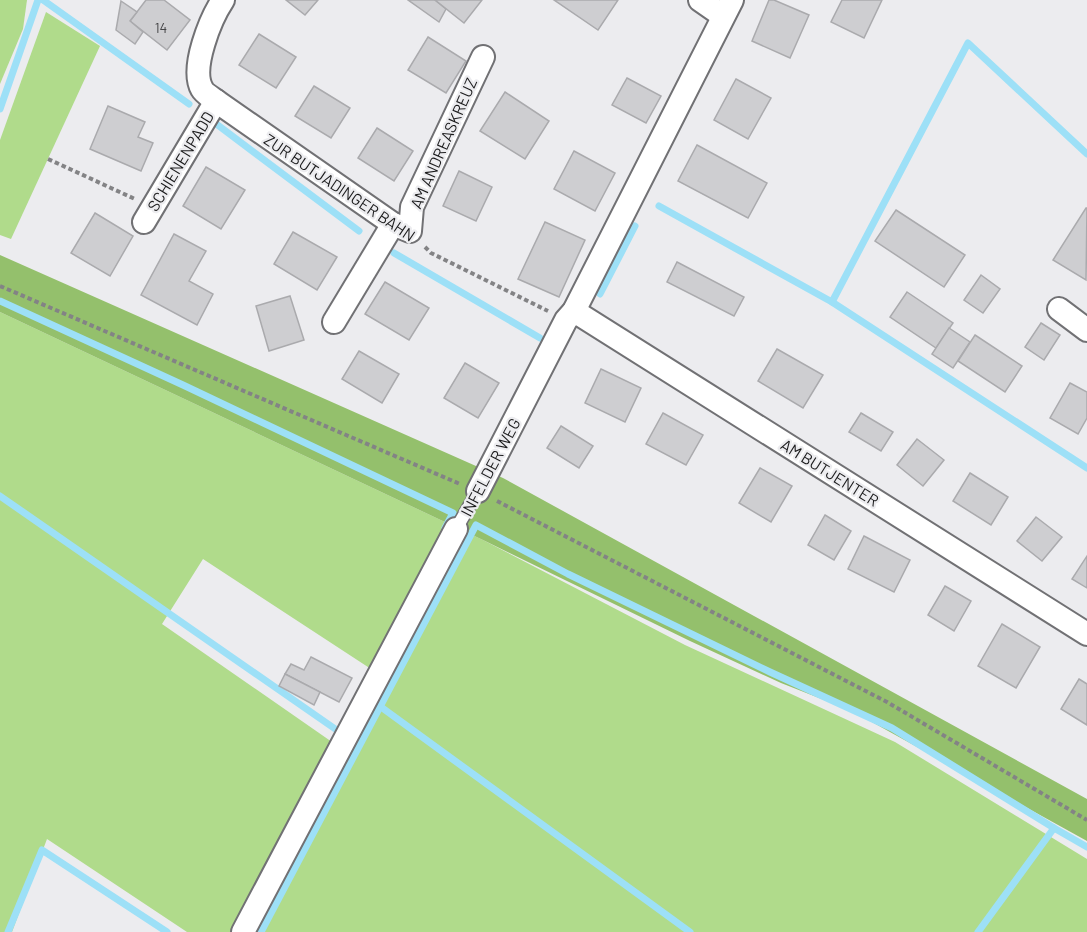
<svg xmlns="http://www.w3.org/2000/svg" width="1087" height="932" font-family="Barlow,sans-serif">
<rect width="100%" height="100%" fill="#ececef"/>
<g fill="#b0db8b" fill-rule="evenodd">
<polygon points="0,0 27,0 23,29 0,84"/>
<polygon points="46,12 100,46 11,239 0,235 0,140"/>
<path d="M0 312 483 540 685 645 895 742 1087 859V932H187L47 839 12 932H0ZM203 559 371 669 332 742 162 624Z"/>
</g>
<polygon fill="#94c06c" points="0,255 503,478 1087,799 1087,841 852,711 781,683 690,641 483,540 0,312"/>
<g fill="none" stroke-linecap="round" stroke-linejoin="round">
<g stroke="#9de0f7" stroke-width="7">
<polyline points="43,0 189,104"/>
<polyline points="0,109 38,0"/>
<polyline points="215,123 359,231"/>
<polyline points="659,206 832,302 968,43 1087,154"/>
<polyline points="394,253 540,338"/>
<polyline points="600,294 635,226"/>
<polyline points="0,301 183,385 453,513 445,528"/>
<polyline points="832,302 1087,468"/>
<polyline points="0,496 341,733"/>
<polyline points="381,707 690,932"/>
<polyline points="8,932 42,850 167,932"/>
<polyline points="261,932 476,525 568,574 770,672 892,728 1054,828 1087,847"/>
<polyline points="978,932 1054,828"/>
</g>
</g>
<g fill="#ceced1" stroke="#aaaaad" stroke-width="1.5">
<polygon points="146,0 164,0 190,20 167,50 130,21"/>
<polygon points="286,0 318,0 305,15"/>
<polygon points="408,0 435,0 446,9 439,22"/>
<polygon points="435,0 482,0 464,23"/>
<polygon points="554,0 618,0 598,30"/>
<polygon points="769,0 774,0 809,15 790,58 752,41"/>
<polygon points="842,0 882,0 864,38 831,22"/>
<polygon points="121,1 137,12 130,21 143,32 135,44 116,30"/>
<polygon points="259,34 296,57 276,88 239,65"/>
<polygon points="428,37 466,61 446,93 408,70"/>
<polygon points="627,78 661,96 646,123 612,105"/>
<polygon points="736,79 771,98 748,139 714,120"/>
<polygon points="314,86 350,108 331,138 295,116"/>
<polygon points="505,92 549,121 525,159 480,131"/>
<polygon points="108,106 145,122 138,137 153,143 141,171 90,149"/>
<polygon points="377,128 413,151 394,181 358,158"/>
<polygon points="697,145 767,183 748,218 678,181"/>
<polygon points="574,151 615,173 595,211 554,189"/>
<polygon points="206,167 245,190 221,229 183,206"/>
<polygon points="459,171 492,187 476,221 443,206"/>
<polygon points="1086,208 1087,208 1086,280 1053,260"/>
<polygon points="896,210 965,255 944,287 875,241"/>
<polygon points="95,213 133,236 110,276 71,253"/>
<polygon points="545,222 585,240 559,297 518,279"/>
<polygon points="293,232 337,257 317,290 274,264"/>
<polygon points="174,234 206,251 189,281 213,294 197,325 141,295"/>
<polygon points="677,262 744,297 734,316 667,282"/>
<polygon points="981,275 1000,289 983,313 964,300"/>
<polygon points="385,282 429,308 409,340 365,314"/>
<polygon points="907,292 953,323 936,348 890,317"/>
<polygon points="290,296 304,340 269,351 256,306"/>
<polygon points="1041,323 1060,335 1044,360 1025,347"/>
<polygon points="949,328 970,342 953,368 932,354"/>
<polygon points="975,335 1022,366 1005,392 958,361"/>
<polygon points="777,349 823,375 803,408 758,381"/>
<polygon points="359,351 399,374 382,403 342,379"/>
<polygon points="465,363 499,383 478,418 444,398"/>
<polygon points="601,369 641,388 625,422 585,403"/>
<polygon points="1070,383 1087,392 1087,418 1078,434 1050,418"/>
<polygon points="663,413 703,435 686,465 646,444"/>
<polygon points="861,413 893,432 881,451 849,432"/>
<polygon points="561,426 593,446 579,468 547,448"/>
<polygon points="917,439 944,460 923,486 897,465"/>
<polygon points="760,468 792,486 771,522 739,503"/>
<polygon points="970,473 1008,497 991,525 953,501"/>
<polygon points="825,515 851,531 834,560 808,545"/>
<polygon points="1036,517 1062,537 1042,561 1017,541"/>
<polygon points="864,536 910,560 894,592 848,569"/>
<polygon points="1087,556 1087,588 1072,579"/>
<polygon points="945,586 971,601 954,631 928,615"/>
<polygon points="1002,624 1040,647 1016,688 978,666"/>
<polygon points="311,657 352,678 339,702 285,674 291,664 304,670"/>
<polygon points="285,674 320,692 314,705 279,686"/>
<polygon points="1079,679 1087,684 1087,725 1061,709"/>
</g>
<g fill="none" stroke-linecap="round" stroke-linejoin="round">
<defs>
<polyline id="service" points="456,529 478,491"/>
<g id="minor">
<path d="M223 0C211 18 190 68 202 89 204 93 212 98 216 101L393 224 410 231 412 207 483 57"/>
<polyline points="700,0 723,16"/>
<polyline points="144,222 216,101"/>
<polyline points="1059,309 1087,330"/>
<polyline points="574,311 1087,634"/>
<polyline points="334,322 393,224"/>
<polyline points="478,491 566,320 574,311 732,0"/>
<polyline points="243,932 456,529"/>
</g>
</defs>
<use href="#service" stroke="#717174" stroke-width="15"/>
<use href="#minor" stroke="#717174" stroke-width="26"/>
<g stroke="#838385" stroke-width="4" stroke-dasharray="4.5 3" stroke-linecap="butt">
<polyline points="48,159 135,199"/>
<polyline points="425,247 431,253 548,311"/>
<polyline points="0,286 460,484"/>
<polyline points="497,501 887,702 1087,820"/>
</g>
<use href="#service" stroke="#fff" stroke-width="12"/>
<use href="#minor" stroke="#fff" stroke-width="22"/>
</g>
<g text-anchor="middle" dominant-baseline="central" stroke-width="4.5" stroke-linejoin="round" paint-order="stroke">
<g font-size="14" fill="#464648">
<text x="161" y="27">14</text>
</g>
<g font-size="16" fill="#19191a" stroke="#ececef">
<text transform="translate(443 143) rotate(-66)">AM ANDREASKREUZ</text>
<text transform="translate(180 161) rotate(-59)">SCHIENENPADD</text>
<text transform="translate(340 187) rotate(34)">ZUR BUTJADINGER BAHN</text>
<text transform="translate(490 467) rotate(-62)">INFELDER WEG</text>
<text transform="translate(830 472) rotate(32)">AM BUTJENTER</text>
</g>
</g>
</svg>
